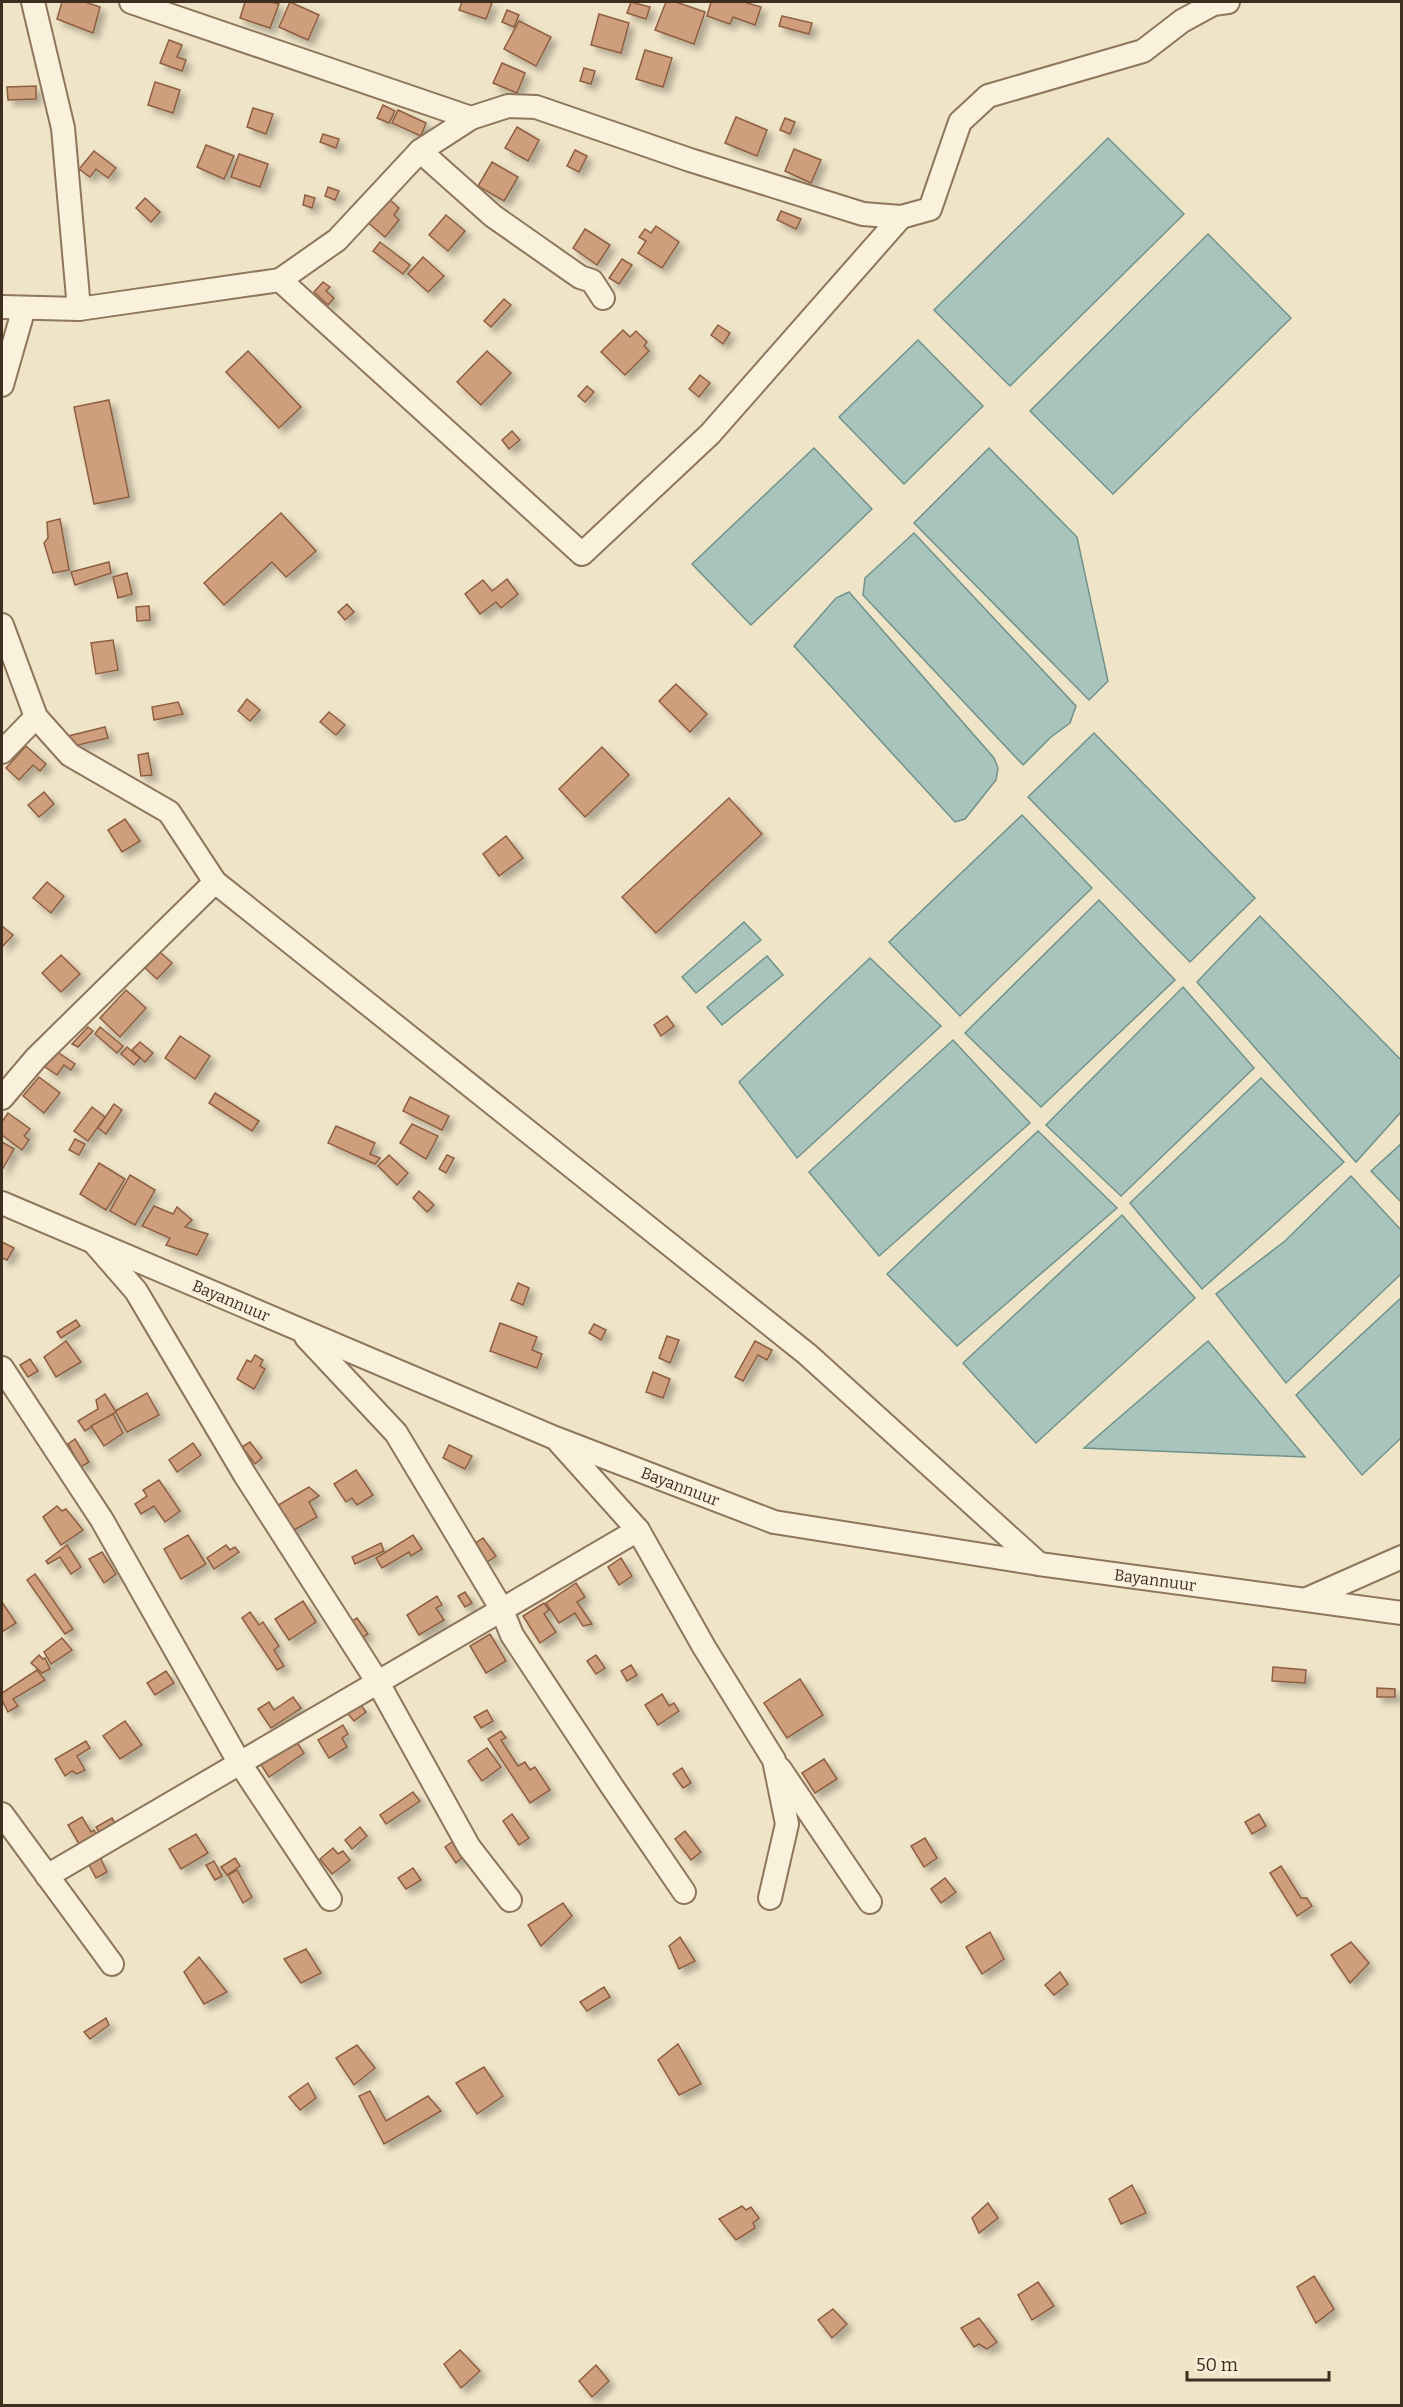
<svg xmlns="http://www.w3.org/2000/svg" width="1403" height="2407" font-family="Bitter,serif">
<defs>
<filter id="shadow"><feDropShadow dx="5.5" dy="5.5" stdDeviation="3" flood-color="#0004"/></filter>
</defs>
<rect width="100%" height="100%" fill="#f0e4c8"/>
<g fill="#a9c4bc" stroke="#6f938a" stroke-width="1.5">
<polygon points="1108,138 1184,214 1010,386 934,310"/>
<polygon points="1208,234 1291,318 1113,494 1030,411"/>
<polygon points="918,340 983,406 904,484 839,417"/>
<polygon points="814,448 872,509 751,625 692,564"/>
<polygon points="989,448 1077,537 1108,681 1089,700 914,523"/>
<polygon points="914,533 1076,706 1070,723 1051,737 1023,765 863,595 865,578"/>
<polygon points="849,592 994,758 998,768 996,780 965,819 955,822 794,646 836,598"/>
<polygon points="1094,733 1255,898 1190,962 1028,797"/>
<polygon points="1022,815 1092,888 960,1016 889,942"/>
<polygon points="1099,900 1175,980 1041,1107 965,1033"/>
<polygon points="1260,916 1401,1060 1401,1112 1356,1162 1197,982"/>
<polygon points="744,922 761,940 696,993 682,977"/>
<polygon points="767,956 783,975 722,1025 707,1007"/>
<polygon points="870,958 941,1026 797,1158 739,1082"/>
<polygon points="1183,987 1254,1068 1121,1196 1046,1125"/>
<polygon points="953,1040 1030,1123 879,1256 809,1172"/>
<polygon points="1261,1078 1344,1162 1202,1289 1130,1203"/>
<polygon points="1038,1131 1117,1208 957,1346 887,1274"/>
<polygon points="1401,1144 1401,1202 1371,1171"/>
<polygon points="1351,1176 1401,1230 1401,1274 1286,1383 1216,1294 1285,1241"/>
<polygon points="1122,1215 1195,1298 1036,1443 963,1363"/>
<polygon points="1401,1298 1401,1438 1362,1475 1296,1395"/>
<polygon points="1208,1341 1305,1457 1084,1448"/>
</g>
<g fill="#cf9f7d" stroke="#8d5f41" stroke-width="1.5" filter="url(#shadow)">
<polygon points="62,2 85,2 100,7 93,33 57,19"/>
<polygon points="245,2 271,2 279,4 270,28 240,18"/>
<polygon points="290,2 319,15 308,40 279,27"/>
<polygon points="462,2 488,2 492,3 486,19 459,10"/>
<polygon points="631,2 650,7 646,19 627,13"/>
<polygon points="666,2 676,2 705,12 694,44 655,30"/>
<polygon points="711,2 744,2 761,7 755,25 733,17 730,24 707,16"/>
<polygon points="507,10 519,15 514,27 502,22"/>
<polygon points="599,14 629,23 621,53 591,45"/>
<polygon points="782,16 812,23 809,34 779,26"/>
<polygon points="519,21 551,37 536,66 504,49"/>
<polygon points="169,40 182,45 177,57 186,60 182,71 160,63"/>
<polygon points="645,50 672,58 663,87 636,79"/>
<polygon points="502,63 525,73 517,93 493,83"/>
<polygon points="584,68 595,71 591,84 580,81"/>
<polygon points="155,82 180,90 173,113 148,105"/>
<polygon points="36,86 36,99 8,100 7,87"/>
<polygon points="383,105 395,111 389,123 377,118"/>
<polygon points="253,108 273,114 266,134 247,127"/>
<polygon points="398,110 426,123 421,136 392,123"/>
<polygon points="736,117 767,130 757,156 725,143"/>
<polygon points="785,118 795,122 790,134 780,130"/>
<polygon points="517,127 539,140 528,161 505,148"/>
<polygon points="323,134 339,139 336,148 320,142"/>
<polygon points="206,145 234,156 224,179 197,167"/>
<polygon points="794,149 821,160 811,183 785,171"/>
<polygon points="575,150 587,156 579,172 567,166"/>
<polygon points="94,151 116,168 108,178 96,169 90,177 79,169"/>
<polygon points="239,154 268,164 260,187 231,177"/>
<polygon points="492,162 518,177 504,201 478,186"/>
<polygon points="328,187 339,191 335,200 325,196"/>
<polygon points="305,195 315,198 312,208 303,205"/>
<polygon points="387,197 399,208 394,215 399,220 385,237 366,221"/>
<polygon points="145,198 160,212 151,222 136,208"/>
<polygon points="781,211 801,219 796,229 777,220"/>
<polygon points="446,215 465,231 448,251 429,235"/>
<polygon points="656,226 679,242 662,268 638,253 646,241 639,237 645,229 651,233"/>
<polygon points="585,229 610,245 597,265 573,248"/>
<polygon points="380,242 410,265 403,274 373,251"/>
<polygon points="423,257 444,276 428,292 408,274"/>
<polygon points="622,259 632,265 619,284 609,278"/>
<polygon points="323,282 330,287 326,291 334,298 328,305 314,292"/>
<polygon points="504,299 511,305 491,327 484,321"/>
<polygon points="718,325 730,333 723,344 711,335"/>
<polygon points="623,330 630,337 636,331 647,342 644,346 649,351 625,375 601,352"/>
<polygon points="248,351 301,407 279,428 226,372"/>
<polygon points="487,351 511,373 481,405 457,382"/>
<polygon points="700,375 710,383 699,397 689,389"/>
<polygon points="587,386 594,392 585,402 578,396"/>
<polygon points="109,400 129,497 94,504 74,407"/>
<polygon points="512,431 520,440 509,449 502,440"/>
<polygon points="281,513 316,551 286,577 272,562 224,605 204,583"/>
<polygon points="60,519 69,570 53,573 44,543 48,538 47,522"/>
<polygon points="109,562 111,573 75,585 71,572"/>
<polygon points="127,573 132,594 118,598 113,577"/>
<polygon points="507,579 518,594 501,608 496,602 480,614 465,594 483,580 492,591"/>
<polygon points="347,604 354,612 345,620 338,612"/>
<polygon points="149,606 150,620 137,621 136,607"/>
<polygon points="113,640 118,670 96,674 91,643"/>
<polygon points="676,684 707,714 690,732 659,701"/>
<polygon points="247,699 260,710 250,721 238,711"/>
<polygon points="178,702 183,714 154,720 152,707"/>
<polygon points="329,712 345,725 336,735 320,722"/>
<polygon points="105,727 108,738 74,746 68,736"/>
<polygon points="26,746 46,764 40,771 33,765 19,780 6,768"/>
<polygon points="602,747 629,775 585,817 559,789"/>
<polygon points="148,753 152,775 141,776 138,755"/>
<polygon points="44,792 54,804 39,817 28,805"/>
<polygon points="729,798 762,834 656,933 622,897"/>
<polygon points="125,819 140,841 122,852 108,830"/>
<polygon points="506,836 523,858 499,876 483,854"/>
<polygon points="47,882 64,896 51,913 33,898"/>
<polygon points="2,926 13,935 2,947"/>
<polygon points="160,952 172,963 157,979 145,968"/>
<polygon points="61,955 80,974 61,992 42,973"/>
<polygon points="126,990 146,1008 120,1037 100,1018"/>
<polygon points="667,1016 674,1026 661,1036 654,1025"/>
<polygon points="88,1027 93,1031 78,1047 72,1044"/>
<polygon points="100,1027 123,1046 117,1053 95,1034"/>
<polygon points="180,1036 210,1056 195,1079 165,1058"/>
<polygon points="140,1042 153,1053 145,1062 132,1050"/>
<polygon points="127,1047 140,1058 134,1065 121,1054"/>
<polygon points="56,1051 75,1064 71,1070 64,1065 57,1075 45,1067"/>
<polygon points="39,1077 60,1093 44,1113 23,1096"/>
<polygon points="215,1093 259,1121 252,1131 209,1103"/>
<polygon points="410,1097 449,1116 442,1130 403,1111"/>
<polygon points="114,1104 122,1110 106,1134 98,1128"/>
<polygon points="92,1107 105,1117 88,1141 74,1131"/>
<polygon points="8,1113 30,1129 24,1136 29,1140 22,1150 2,1135 2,1122"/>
<polygon points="412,1124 438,1136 426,1159 400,1143"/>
<polygon points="336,1126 375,1143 370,1154 380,1158 375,1164 328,1143"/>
<polygon points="75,1139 85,1144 79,1155 69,1150"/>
<polygon points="2,1142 14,1149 2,1170"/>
<polygon points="389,1155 408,1173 397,1185 378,1166"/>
<polygon points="447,1155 454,1158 446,1173 439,1169"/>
<polygon points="99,1163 125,1179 106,1210 80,1194"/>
<polygon points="130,1175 155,1190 135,1225 110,1211"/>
<polygon points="419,1191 434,1205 427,1212 413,1198"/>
<polygon points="154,1206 173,1214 177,1207 192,1220 185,1227 208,1234 197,1255 166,1245 170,1238 142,1226"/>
<polygon points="2,1242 14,1248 7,1260 2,1258"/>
<polygon points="518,1283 529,1288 523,1305 511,1300"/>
<polygon points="76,1320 80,1326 61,1338 57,1332"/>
<polygon points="500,1323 537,1337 532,1350 542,1354 537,1368 490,1351"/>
<polygon points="594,1324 606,1330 601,1340 589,1333"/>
<polygon points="667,1336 679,1340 670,1363 659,1358"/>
<polygon points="66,1341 81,1362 56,1377 44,1357"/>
<polygon points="755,1341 772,1350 767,1360 758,1355 743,1381 735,1377"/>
<polygon points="255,1355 263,1360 260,1366 265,1369 254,1389 237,1379 247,1360 251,1362"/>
<polygon points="30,1359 38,1371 28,1377 20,1365"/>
<polygon points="653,1372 670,1379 663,1398 646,1392"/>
<polygon points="147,1393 159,1415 127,1432 115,1411"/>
<polygon points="105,1394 116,1412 85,1431 78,1421 98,1409 96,1400"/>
<polygon points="113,1414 123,1433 104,1446 91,1426"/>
<polygon points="75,1439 89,1462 81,1467 68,1444"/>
<polygon points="250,1442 262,1458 255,1464 242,1447"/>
<polygon points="193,1443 201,1455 177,1472 169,1460"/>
<polygon points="449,1445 472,1456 465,1469 443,1458"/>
<polygon points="356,1470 373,1495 357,1505 352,1498 346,1502 334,1484"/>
<polygon points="159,1480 180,1511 165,1522 154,1506 141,1514 135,1504 147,1496 143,1490"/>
<polygon points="309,1487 319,1496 309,1502 317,1517 289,1533 275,1507"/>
<polygon points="57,1506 62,1511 66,1509 83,1530 61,1545 43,1517"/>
<polygon points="188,1535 206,1564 181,1579 164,1549"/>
<polygon points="413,1535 422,1549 411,1556 409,1552 382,1568 376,1558"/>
<polygon points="483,1538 496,1556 487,1562 474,1544"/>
<polygon points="381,1543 384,1551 355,1564 352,1557"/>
<polygon points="67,1545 81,1567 71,1574 60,1557 48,1564 46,1561"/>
<polygon points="226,1545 230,1550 235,1547 239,1552 214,1569 207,1558"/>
<polygon points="102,1552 116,1574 104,1583 89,1559"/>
<polygon points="621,1558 632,1576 619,1585 608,1567"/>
<polygon points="35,1574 73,1629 65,1634 27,1580"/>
<polygon points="576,1583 585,1597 577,1602 592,1624 583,1626 575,1613 559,1623 546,1603"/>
<polygon points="465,1592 472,1603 465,1607 458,1596"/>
<polygon points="437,1596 442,1605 436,1608 444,1620 419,1635 407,1615"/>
<polygon points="303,1601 316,1622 289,1640 275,1619"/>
<polygon points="2,1602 16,1623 2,1632"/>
<polygon points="544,1603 549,1610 544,1614 556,1632 540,1643 523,1616"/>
<polygon points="250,1612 259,1625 263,1622 279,1646 274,1650 284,1666 277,1670 242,1618"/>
<polygon points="357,1618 368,1634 360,1639 349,1623"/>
<polygon points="490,1634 506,1661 486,1673 470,1646"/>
<polygon points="62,1638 72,1650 51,1664 44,1652"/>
<polygon points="39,1655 43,1659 45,1658 50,1669 42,1673 31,1663"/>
<polygon points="596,1655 605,1668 596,1674 587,1661"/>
<polygon points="631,1665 637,1675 627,1681 621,1671"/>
<polygon points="1273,1667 1306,1670 1305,1683 1272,1681"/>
<polygon points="37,1670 45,1680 13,1699 18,1706 8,1712 2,1700 2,1693"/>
<polygon points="166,1671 174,1683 155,1695 147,1683"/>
<polygon points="800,1679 823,1715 787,1738 764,1703"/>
<polygon points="1377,1688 1395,1689 1395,1697 1377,1697"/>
<polygon points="662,1694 669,1706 674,1703 679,1711 658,1725 645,1705"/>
<polygon points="293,1697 301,1708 271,1728 258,1709 269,1702 274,1710"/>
<polygon points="361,1705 366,1712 354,1721 348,1714"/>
<polygon points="487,1710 493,1721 481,1728 474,1717"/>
<polygon points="125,1721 142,1745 120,1759 103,1736"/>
<polygon points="343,1725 348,1734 342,1738 347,1747 329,1758 318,1740"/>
<polygon points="501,1731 506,1738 501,1740 518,1766 525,1762 530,1770 535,1767 550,1790 530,1803 488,1739"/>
<polygon points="86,1741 90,1748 77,1756 85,1770 77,1774 72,1771 65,1776 55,1759"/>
<polygon points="296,1741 304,1753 269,1777 261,1765"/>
<polygon points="487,1748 501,1767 482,1781 468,1761"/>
<polygon points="824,1759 837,1779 815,1793 802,1773"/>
<polygon points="682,1768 691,1783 683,1788 673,1774"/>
<polygon points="413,1792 420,1801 386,1824 380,1815"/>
<polygon points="512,1814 529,1838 519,1845 503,1821"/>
<polygon points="1259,1814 1266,1826 1252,1834 1245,1822"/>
<polygon points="82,1817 91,1832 94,1830 96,1834 79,1844 68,1825"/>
<polygon points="112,1818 115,1823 99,1832 96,1827"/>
<polygon points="360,1827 367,1836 352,1849 345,1840"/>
<polygon points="685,1831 701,1852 691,1860 675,1839"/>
<polygon points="196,1834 208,1853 181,1869 169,1849"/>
<polygon points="925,1838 937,1858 924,1867 911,1846"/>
<polygon points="452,1842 463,1857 456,1863 445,1847"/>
<polygon points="333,1848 338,1854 343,1851 350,1860 332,1874 320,1859"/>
<polygon points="100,1857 107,1872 96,1878 88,1863"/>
<polygon points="235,1858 240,1866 227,1875 221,1867"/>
<polygon points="214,1861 222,1876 215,1880 206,1865"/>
<polygon points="1281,1866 1301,1898 1307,1898 1312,1906 1297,1916 1270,1873"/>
<polygon points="413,1868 421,1880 406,1889 398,1878"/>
<polygon points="237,1870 252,1897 243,1903 228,1875"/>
<polygon points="945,1878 956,1892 941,1903 931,1889"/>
<polygon points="563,1903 572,1916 541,1946 528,1925"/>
<polygon points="990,1932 1004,1959 982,1974 966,1947"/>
<polygon points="680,1937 695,1961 679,1969 669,1946"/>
<polygon points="1351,1942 1369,1963 1350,1983 1331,1955"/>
<polygon points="306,1949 321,1973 301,1983 284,1959"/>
<polygon points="199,1957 227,1992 204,2004 184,1972"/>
<polygon points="1060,1972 1068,1984 1054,1995 1045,1985"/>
<polygon points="604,1987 610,1997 587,2011 580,2002"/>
<polygon points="106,2018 109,2025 90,2039 84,2032"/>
<polygon points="678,2044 701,2084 679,2095 658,2060"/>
<polygon points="357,2045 375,2068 354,2085 336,2058"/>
<polygon points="484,2067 503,2096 477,2114 456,2083"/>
<polygon points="308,2083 316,2098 300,2110 289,2097"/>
<polygon points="370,2091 386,2121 428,2096 441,2111 384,2144 359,2096"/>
<polygon points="1132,2185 1146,2213 1121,2224 1109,2199"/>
<polygon points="988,2203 998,2218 979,2233 972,2218"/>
<polygon points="742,2206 746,2210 751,2207 759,2218 753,2223 755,2228 736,2240 719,2219"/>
<polygon points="1314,2276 1334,2309 1316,2323 1297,2287"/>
<polygon points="1038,2282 1054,2306 1032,2320 1018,2295"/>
<polygon points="833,2309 847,2324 832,2338 818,2320"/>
<polygon points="979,2318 997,2342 987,2349 979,2344 974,2347 961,2328"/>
<polygon points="460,2350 480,2371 461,2388 444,2364"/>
<polygon points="596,2365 609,2381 592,2397 579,2381"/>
</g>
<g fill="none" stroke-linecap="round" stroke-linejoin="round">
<defs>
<g id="minor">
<polyline points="33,2 63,128 79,309"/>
<polyline points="131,2 471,118 508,106 536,107 690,160 863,214 901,217 930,209 960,122 988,96 1143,51 1182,21 1213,4 1228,2"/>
<polyline points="420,151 493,216 580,277 592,281 603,298"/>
<polyline points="280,280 337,240 420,151 471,118"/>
<polyline points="2,307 79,309 280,280 582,554 710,434 901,217"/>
<polyline points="2,385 24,308"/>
<polyline points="2,625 36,717 70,755 169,812 215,882 807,1354 1039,1564"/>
<polyline points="2,752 36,717"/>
<polyline points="2,1098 36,1058 215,882"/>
<path id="s1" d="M2 1203 555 1438 774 1522 1039 1564 1402 1613"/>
<polyline points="96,1245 136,1291 245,1475 377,1681 469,1847 510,1900"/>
<polyline points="306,1337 396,1433 501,1608 512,1635 613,1788 684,1892"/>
<polyline points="2,1368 102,1520 239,1762 330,1899"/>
<polyline points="638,1530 704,1647 774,1760 787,1824 770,1898"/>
<polyline points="1307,1599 1402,1557"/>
<polyline points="780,1769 870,1902"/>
<polyline points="2,1814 112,1964"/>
<polyline points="47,1876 638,1530 559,1442"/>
</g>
</defs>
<use href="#minor" stroke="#8d765c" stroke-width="26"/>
<use href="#minor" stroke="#faf1dc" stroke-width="22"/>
</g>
<g text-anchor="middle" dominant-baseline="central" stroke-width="4.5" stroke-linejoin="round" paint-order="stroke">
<g font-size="16" fill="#3d2e20" stroke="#f7eed8">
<text stroke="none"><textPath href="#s1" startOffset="249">Bayannuur</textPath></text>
<text stroke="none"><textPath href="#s1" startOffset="735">Bayannuur</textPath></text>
<text stroke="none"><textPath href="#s1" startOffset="1221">Bayannuur</textPath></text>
</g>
</g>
<rect width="1403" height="2407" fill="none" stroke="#3d2e20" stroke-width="6"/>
<path d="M1187 2371v9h142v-9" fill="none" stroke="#3d2e20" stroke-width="3"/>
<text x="1196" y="2371" font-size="18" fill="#3d2e20" stroke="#f7eed8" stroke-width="4.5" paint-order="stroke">50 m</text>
</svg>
